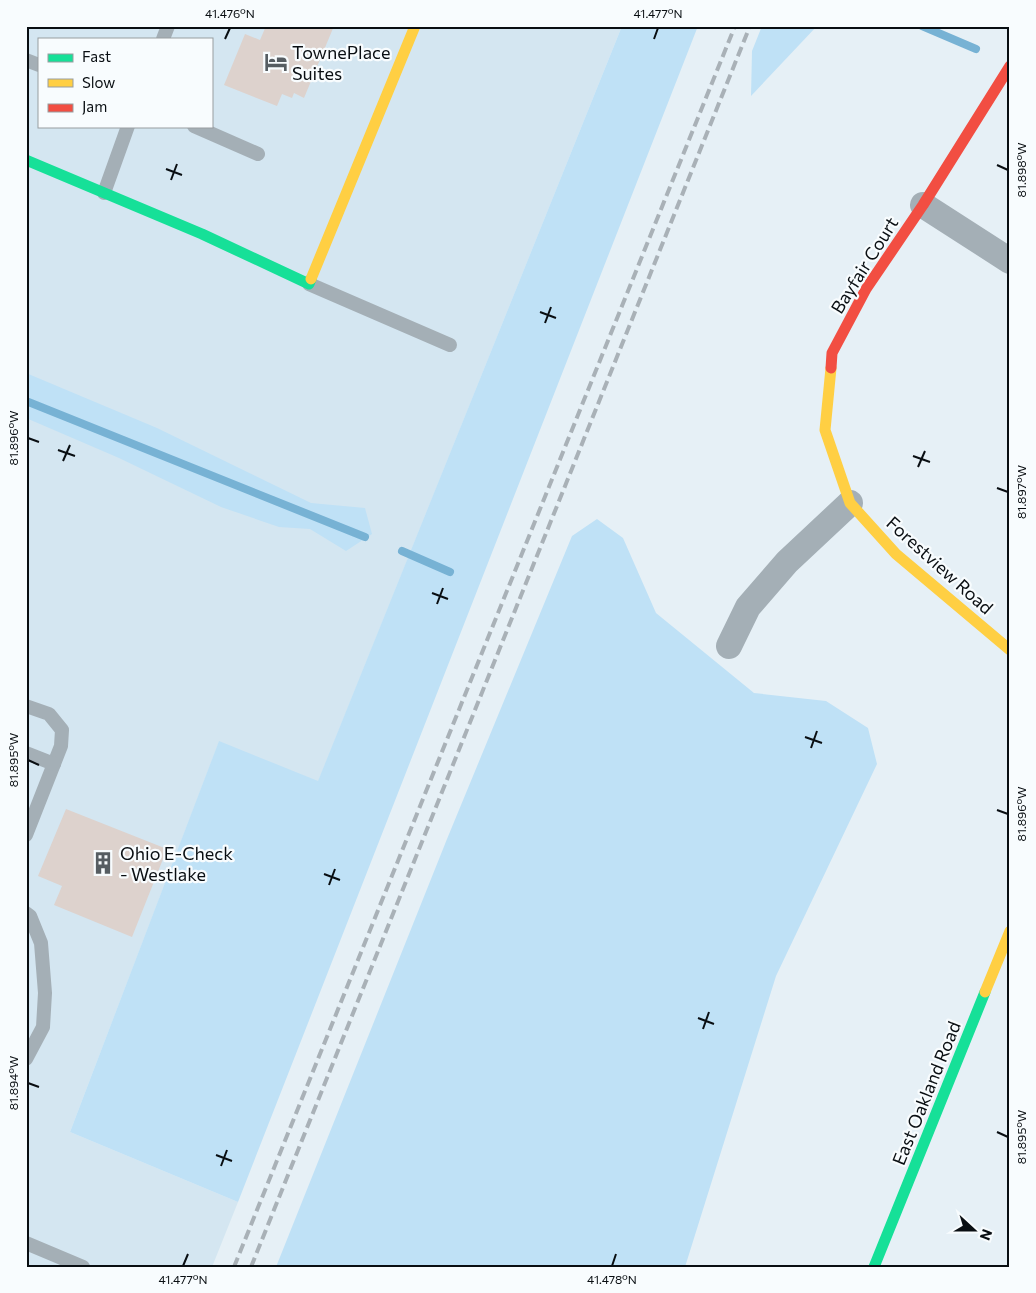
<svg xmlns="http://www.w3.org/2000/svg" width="1036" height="1293" font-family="Commissioner,sans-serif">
<rect width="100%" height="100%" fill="#e6f0f6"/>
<path fill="#d4e6f1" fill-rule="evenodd" d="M26 26H622L318 782 219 742 70 1132 238 1202 212 1267H26ZM39 39H211V126H39Z"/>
<g fill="#bfe1f6">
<polygon points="622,26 698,26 238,1202 70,1132 219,741 318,781"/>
<polygon points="762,26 817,26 751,96 752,51"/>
<polygon points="26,373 157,428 311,503 365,508 372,534 346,551 310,529 279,527 221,507 119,458 26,418"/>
<polygon points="597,519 623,538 656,613 754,693 826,701 868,728 877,764 776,976 685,1267 276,1267 447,839 572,536"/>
</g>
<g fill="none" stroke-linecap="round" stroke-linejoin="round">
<g stroke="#77b2d4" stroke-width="8">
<polyline points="922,26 976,49"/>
<polyline points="26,401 365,537"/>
<polyline points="402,551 450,572"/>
</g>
</g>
<g fill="#ddd2cd">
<polygon points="266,26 334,26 304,98 294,93 292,98 282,94 277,106 224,85 245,34 260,40"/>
<polygon points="66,809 167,849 132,937 54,905 62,886 38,876"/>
</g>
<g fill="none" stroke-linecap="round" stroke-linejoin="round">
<g stroke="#a4afb6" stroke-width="14">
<polyline points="163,39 168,26"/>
<polyline points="26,60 39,65"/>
<polyline points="194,126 258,154"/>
<polyline points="104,193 128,126"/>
<polyline points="309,284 450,345"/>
<polyline points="26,706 49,714 62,730 61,746 26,835"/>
<polyline points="26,753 54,764"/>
<polyline points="26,913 30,916 41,943 45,993 43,1027 26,1059"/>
<polyline points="26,1243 83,1267"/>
</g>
<g stroke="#a4afb6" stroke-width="26">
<polyline points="923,205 1010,261"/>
<polyline points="729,646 748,607 787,562 850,503"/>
</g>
<g stroke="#16e098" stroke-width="11">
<polyline points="26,160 202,234 309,284 311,279"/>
<polyline points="874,1267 985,992"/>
</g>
<g stroke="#ffcf43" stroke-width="11">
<polyline points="311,279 415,26"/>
<polyline points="831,368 825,430 850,503 896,554 1010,650"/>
<polyline points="985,992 1010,931"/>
</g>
<polyline stroke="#f24e42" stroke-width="11" points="831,368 832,353 866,289 923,205 1010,66"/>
<g stroke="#a9b1b7" stroke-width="4" stroke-dasharray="10 5" stroke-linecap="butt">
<polyline points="234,1267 735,26"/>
<polyline points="251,1267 750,26"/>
</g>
</g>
<path fill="none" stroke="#090e12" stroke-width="2" d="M225 39 230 28M654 39 658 28M997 165 1008 170M166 169 182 175M171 180 177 164M540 312 556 318M545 323 551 307M28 438 39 442M58 450 75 456M913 456 930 462M63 461 70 445M918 467 925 451M997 488 1008 492M432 593 448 599M437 604 443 588M805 737 822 743M811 748 817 731M28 760 39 765M997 810 1008 814M324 874 340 880M329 885 335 869M698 1018 714 1024M703 1029 709 1012M28 1083 39 1087M997 1132 1008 1137M216 1155 232 1161M221 1166 227 1150M183 1266 188 1254M612 1266 616 1254"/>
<defs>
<symbol id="hotel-bare" viewBox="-9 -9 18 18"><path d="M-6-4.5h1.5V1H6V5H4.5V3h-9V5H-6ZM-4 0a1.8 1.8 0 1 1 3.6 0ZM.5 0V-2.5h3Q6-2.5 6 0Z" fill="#565d62" stroke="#f8fcfe" stroke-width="2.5" paint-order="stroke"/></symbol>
<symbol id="building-bare" viewBox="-9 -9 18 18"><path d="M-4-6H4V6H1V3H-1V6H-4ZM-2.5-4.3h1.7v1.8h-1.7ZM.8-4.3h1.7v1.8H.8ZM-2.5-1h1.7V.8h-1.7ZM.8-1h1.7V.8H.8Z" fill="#565d62" stroke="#f8fcfe" stroke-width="2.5" paint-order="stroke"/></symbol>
</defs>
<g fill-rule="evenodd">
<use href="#hotel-bare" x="260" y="46" width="32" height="32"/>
<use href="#building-bare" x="87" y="847" width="32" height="32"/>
</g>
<g text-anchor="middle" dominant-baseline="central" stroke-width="4.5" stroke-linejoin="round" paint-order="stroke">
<g font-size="18" fill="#090e12" stroke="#f8fcfe" text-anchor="start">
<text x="292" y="52">TownePlace<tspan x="292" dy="21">Suites</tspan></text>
<text x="120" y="853">Ohio E-Check<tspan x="120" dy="21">- Westlake</tspan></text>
</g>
<g font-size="18" fill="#090e12" stroke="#f8fcfe">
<text transform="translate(864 265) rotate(-58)">Bayfair Court</text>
<text transform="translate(940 565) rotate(42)">Forestview Road</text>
<text transform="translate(926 1093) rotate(-68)">East Oakland Road</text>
</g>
</g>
<rect width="1036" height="1293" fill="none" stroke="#f8fcfe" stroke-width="55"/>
<rect x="38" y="38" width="175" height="90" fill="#f8fcfe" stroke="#989da0"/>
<rect x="48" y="54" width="25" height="8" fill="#16e098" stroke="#989da0"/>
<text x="82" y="62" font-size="15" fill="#090e12">Fast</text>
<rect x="48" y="79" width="25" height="8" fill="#ffcf43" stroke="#989da0"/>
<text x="82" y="88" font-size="15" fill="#090e12">Slow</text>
<rect x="48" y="104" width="25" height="8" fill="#f24e42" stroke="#989da0"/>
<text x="82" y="112" font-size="15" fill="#090e12">Jam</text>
<g transform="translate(974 1230) rotate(111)" stroke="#f8fcfe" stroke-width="4" paint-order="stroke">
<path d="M0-4L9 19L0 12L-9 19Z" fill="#090e12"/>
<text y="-8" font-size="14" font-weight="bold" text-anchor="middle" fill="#090e12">N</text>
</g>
<rect x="28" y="28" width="980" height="1238" fill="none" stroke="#090e12" stroke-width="2"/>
<g font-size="12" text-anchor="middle" fill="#090e12">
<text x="230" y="18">41.476°N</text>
<text x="658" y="18">41.477°N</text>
<text transform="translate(1022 170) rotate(-90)" y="4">81.898°W</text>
<text transform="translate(14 438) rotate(-90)" y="4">81.896°W</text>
<text transform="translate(1022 492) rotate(-90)" y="4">81.897°W</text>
<text transform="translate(14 760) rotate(-90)" y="4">81.895°W</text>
<text transform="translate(1022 814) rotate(-90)" y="4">81.896°W</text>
<text transform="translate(14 1083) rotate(-90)" y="4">81.894°W</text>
<text transform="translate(1022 1137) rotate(-90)" y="4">81.895°W</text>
<text x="183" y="1284">41.477°N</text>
<text x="612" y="1284">41.478°N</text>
</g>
</svg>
